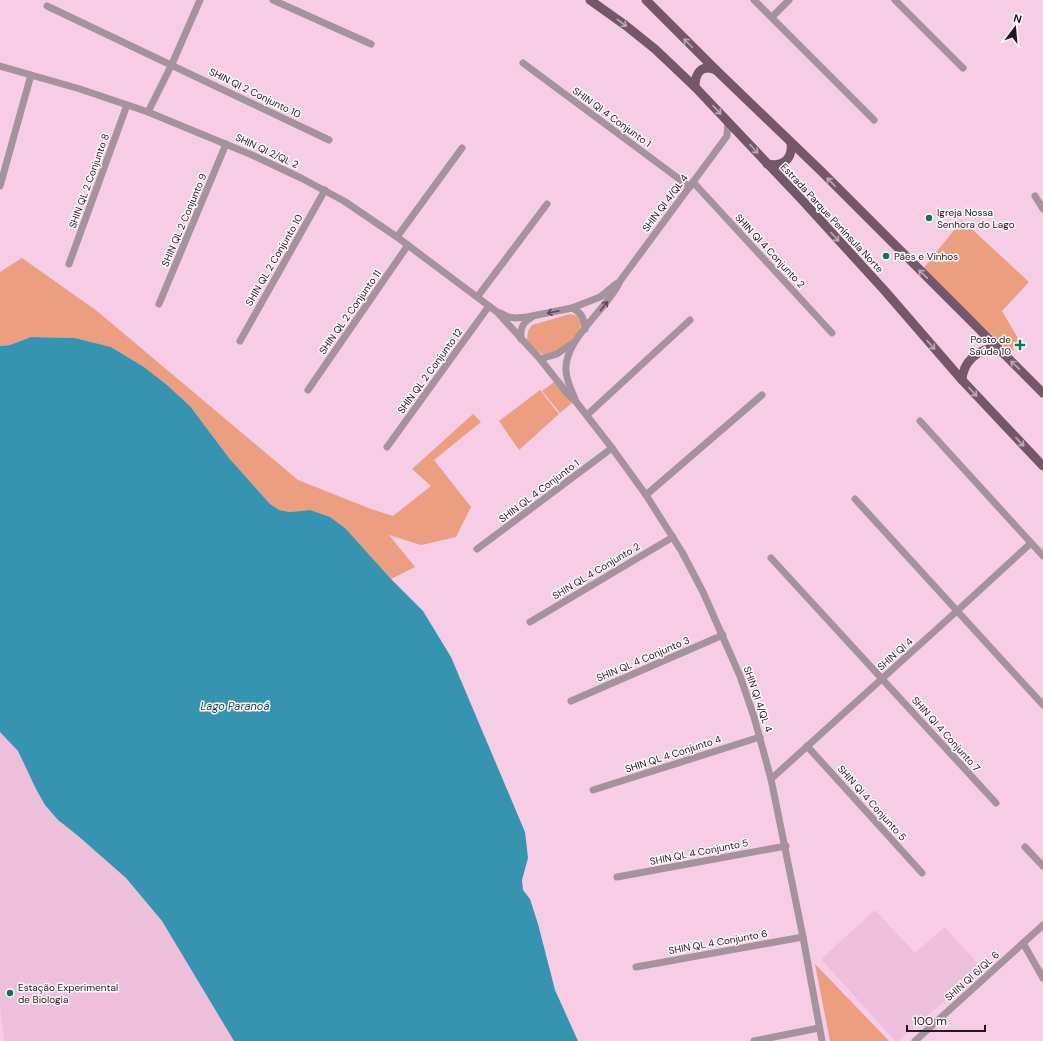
<svg xmlns="http://www.w3.org/2000/svg" width="1043" height="1041" font-family="'DM Sans',sans-serif">
<rect width="100%" height="100%" fill="#f6cde5"/>
<g fill="#eebfdb">
<polygon points="0,732 18,751 36,789 45,805 58,820 77,835 126,878 162,921 234,1041 4,1041 0,1007"/>
<polygon points="875,910 915,953 945,927 982,969 898,1041 895,1041 821,959"/>
</g>
<g fill="#eb9e80">
<polygon points="962,220 1029,282 1002,311 1019,340 1011,353 923,269"/>
<polygon points="22,258 97,311 298,480 371,509 393,516 431,486 412,469 473,414 481,422 434,460 471,507 456,537 421,545 389,535 415,567 391,579 346,529 310,510 290,512 279,510 270,504 229,458 190,406 167,385 144,367 111,347 75,338 31,337 10,345 0,346 0,272"/>
<polygon points="570,314 578,316 582,321 579,331 570,342 551,355 541,354 527,341 528,331 532,325"/>
<polygon points="554,382 572,403 560,413 542,391"/>
<polygon points="540,390 559,414 519,450 499,421"/>
<polygon points="815,964 889,1041 830,1041"/>
</g>
<polygon fill="#3794b0" points="31,337 75,338 111,347 144,367 167,385 190,406 229,458 270,504 279,510 290,512 310,510 330,517 346,529 391,579 423,611 451,657 525,832 528,858 522,880 523,890 530,899 538,924 555,990 578,1041 234,1041 162,921 126,878 77,835 58,820 45,805 36,789 18,751 0,732 0,346 10,345"/>
<g fill="none" stroke-linecap="round" stroke-linejoin="round">
<g stroke="#a4939d" stroke-width="7">
<polyline points="273,0 371,44"/>
<polyline points="754,0 874,120"/>
<polyline points="895,0 963,68"/>
<polyline points="47,6 329,140"/>
<polyline points="772,17 789,0"/>
<polyline points="523,63 690,187"/>
<polyline points="0,66 80,89 148,112 252,155 301,178 344,201 397,237 497,312 540,359 567,393 577,403 612,448 646,495 682,552 703,592 740,676 754,717 771,779 803,937 822,1041"/>
<polyline points="148,112 172,64 200,0"/>
<polyline points="693,182 832,333"/>
<polyline points="0,186 31,75"/>
<polyline points="1035,196 1043,209"/>
<polyline points="397,237 462,148"/>
<polyline points="69,264 127,105"/>
<polyline points="478,296 547,204"/>
<polyline points="159,304 226,144"/>
<path d="M572 308C582 313 584 318 585 329"/>
<polyline points="500,313 508,317 516,318 527,317 572,308 600,297 616,284"/>
<path d="M521 339C520 328 523 322 532 317"/>
<polyline points="240,341 325,190"/>
<polyline points="540,359 557,354 571,344"/>
<polyline points="308,390 408,245"/>
<path d="M575 399C571 390 566 379 566 370 564 339 608 309 620 281L727 136 728 121"/>
<polyline points="587,415 690,320"/>
<polyline points="920,421 1043,556"/>
<polyline points="387,447 489,306"/>
<polyline points="646,495 762,395"/>
<polyline points="855,499 1043,705"/>
<polyline points="477,549 612,448"/>
<polyline points="771,558 996,803"/>
<polyline points="530,622 673,537"/>
<polyline points="571,701 723,635"/>
<polyline points="807,746 922,873"/>
<polyline points="771,779 958,610 1031,543"/>
<polyline points="593,790 760,737"/>
<polyline points="1025,847 1043,866"/>
<polyline points="617,877 786,846"/>
<polyline points="1023,943 1043,978"/>
<polyline points="636,967 803,937"/>
<polyline points="754,1041 819,1028"/>
<polyline points="915,1041 1043,925"/>
</g>
<g stroke="#745769" stroke-width="9">
<polyline points="590,0 625,25 655,49 695,87 802,200 885,291 962,380 1043,466"/>
<polyline points="646,0 716,70 821,171 1043,393"/>
<path d="M695 87C695 73 701 64 716 70"/>
<path d="M767 164C783 167 793 159 791 143"/>
<path d="M962 380C963 362 978 348 997 348"/>
</g>
</g>
<defs><path id="oneway-shaft" d="M-6 0H5M1.5-3L5.5 0L1.5 3" fill="none" stroke-width="1.6" stroke-linecap="round" stroke-linejoin="round"/></defs>
<g stroke="#baa8b3">
<use href="#oneway-shaft" transform="translate(622 23) rotate(37)"/>
<use href="#oneway-shaft" transform="translate(688 43) rotate(-135)"/>
<use href="#oneway-shaft" transform="translate(717 110) rotate(47)"/>
<use href="#oneway-shaft" transform="translate(754 149) rotate(48)"/>
<use href="#oneway-shaft" transform="translate(831 182) rotate(-134)"/>
<use href="#oneway-shaft" transform="translate(835 237) rotate(48)"/>
<use href="#oneway-shaft" transform="translate(923 274) rotate(-136)"/>
<use href="#oneway-shaft" transform="translate(931 345) rotate(49)"/>
<use href="#oneway-shaft" transform="translate(1015 365) rotate(-136)"/>
<use href="#oneway-shaft" transform="translate(973 392) rotate(47)"/>
<use href="#oneway-shaft" transform="translate(1020 442) rotate(47)"/>
</g>
<g stroke="#5e4e57">
<use href="#oneway-shaft" transform="translate(604 306) rotate(-51)"/>
<use href="#oneway-shaft" transform="translate(553 312) rotate(169)"/>
</g>
<g fill="#0b7751" stroke="#fffafd" stroke-width="1.5">
<circle cx="929" cy="218" r="4"/>
<circle cx="886" cy="256" r="4"/>
<path d="M1018 339h4v4h4v4h-4v4h-4v-4h-4v-4h4z"/>
<circle cx="10" cy="993" r="4"/>
</g>
<g text-anchor="middle" dominant-baseline="central" stroke-width="3" stroke-linejoin="round" paint-order="stroke">
<g font-size="10" fill="#24151e" stroke="#fffafd">
<text transform="translate(255 93) rotate(26)">SHIN QI 2 Conjunto 10</text>
<text transform="translate(612 117) rotate(36)">SHIN QI 4 Conjunto 1</text>
<text transform="translate(267 151) rotate(25)">SHIN QI 2/QL 2</text>
<text transform="translate(89 181) rotate(-70)">SHIN QL 2 Conjunto 8</text>
<text transform="translate(665 203) rotate(-53)">SHIN QI 4/QL 4</text>
<text transform="translate(832 218) rotate(47)">Estrada Parque Península Norte</text>
<text transform="translate(184 220) rotate(-67)">SHIN QL 2 Conjunto 9</text>
<text transform="translate(770 251) rotate(47)">SHIN QI 4 Conjunto 2</text>
<text transform="translate(274 260) rotate(-60)">SHIN QL 2 Conjunto 10</text>
<text transform="translate(350 312) rotate(-55)">SHIN QL 2 Conjunto 11</text>
<text transform="translate(430 371) rotate(-54)">SHIN QL 2 Conjunto 12</text>
<text transform="translate(539 491) rotate(-37)">SHIN QL 4 Conjunto 1</text>
<text transform="translate(596 571) rotate(-31)">SHIN QL 4 Conjunto 2</text>
<text transform="translate(895 654) rotate(-42)">SHIN QI 4</text>
<text transform="translate(643 659) rotate(-23)">SHIN QL 4 Conjunto 3</text>
<text transform="translate(758 699) rotate(71)">SHIN QI 4/QL 4</text>
<text transform="translate(946 734) rotate(48)">SHIN QI 4 Conjunto 7</text>
<text transform="translate(673 754) rotate(-18)">SHIN QL 4 Conjunto 4</text>
<text transform="translate(872 803) rotate(48)">SHIN QI 4 Conjunto 5</text>
<text transform="translate(699 852) rotate(-11)">SHIN QL 4 Conjunto 5</text>
<text transform="translate(718 942) rotate(-10)">SHIN QL 4 Conjunto 6</text>
<text transform="translate(972 976) rotate(-42)">SHIN QI 6/QL 6</text>
</g>
<g font-size="10" fill="#24151e" stroke="#fffafd" text-anchor="start">
<text x="937" y="212">Igreja Nossa<tspan x="937" dy="12">Senhora do Lago</tspan></text>
<text x="894" y="256">Pães e Vinhos</text>
<text x="1011" y="339" text-anchor="end">Posto de<tspan x="1011" dy="12">Saúde 10</tspan></text>
<text x="18" y="987">Estação Experimental<tspan x="18" dy="12">de Biologia</tspan></text>
</g>
<g font-size="11" font-style="italic" fill="#104555" stroke="#fffafd">
<text x="235" y="706">Lago Paranoá</text>
</g>
</g>
<g transform="translate(1015 28) rotate(16)" stroke="#fffafd" stroke-width="3" paint-order="stroke">
<path d="M0-3L7 15L0 10L-7 15Z" fill="#24151e"/>
<text y="-6" font-size="11" font-weight="bold" text-anchor="middle" fill="#24151e">N</text>
</g>
<path d="M907 1025v6h78v-6" fill="none" stroke="#24151e" stroke-width="2"/>
<text x="913" y="1025" font-size="12" fill="#24151e" stroke="#fffafd" stroke-width="3" paint-order="stroke">100 m</text>
</svg>
